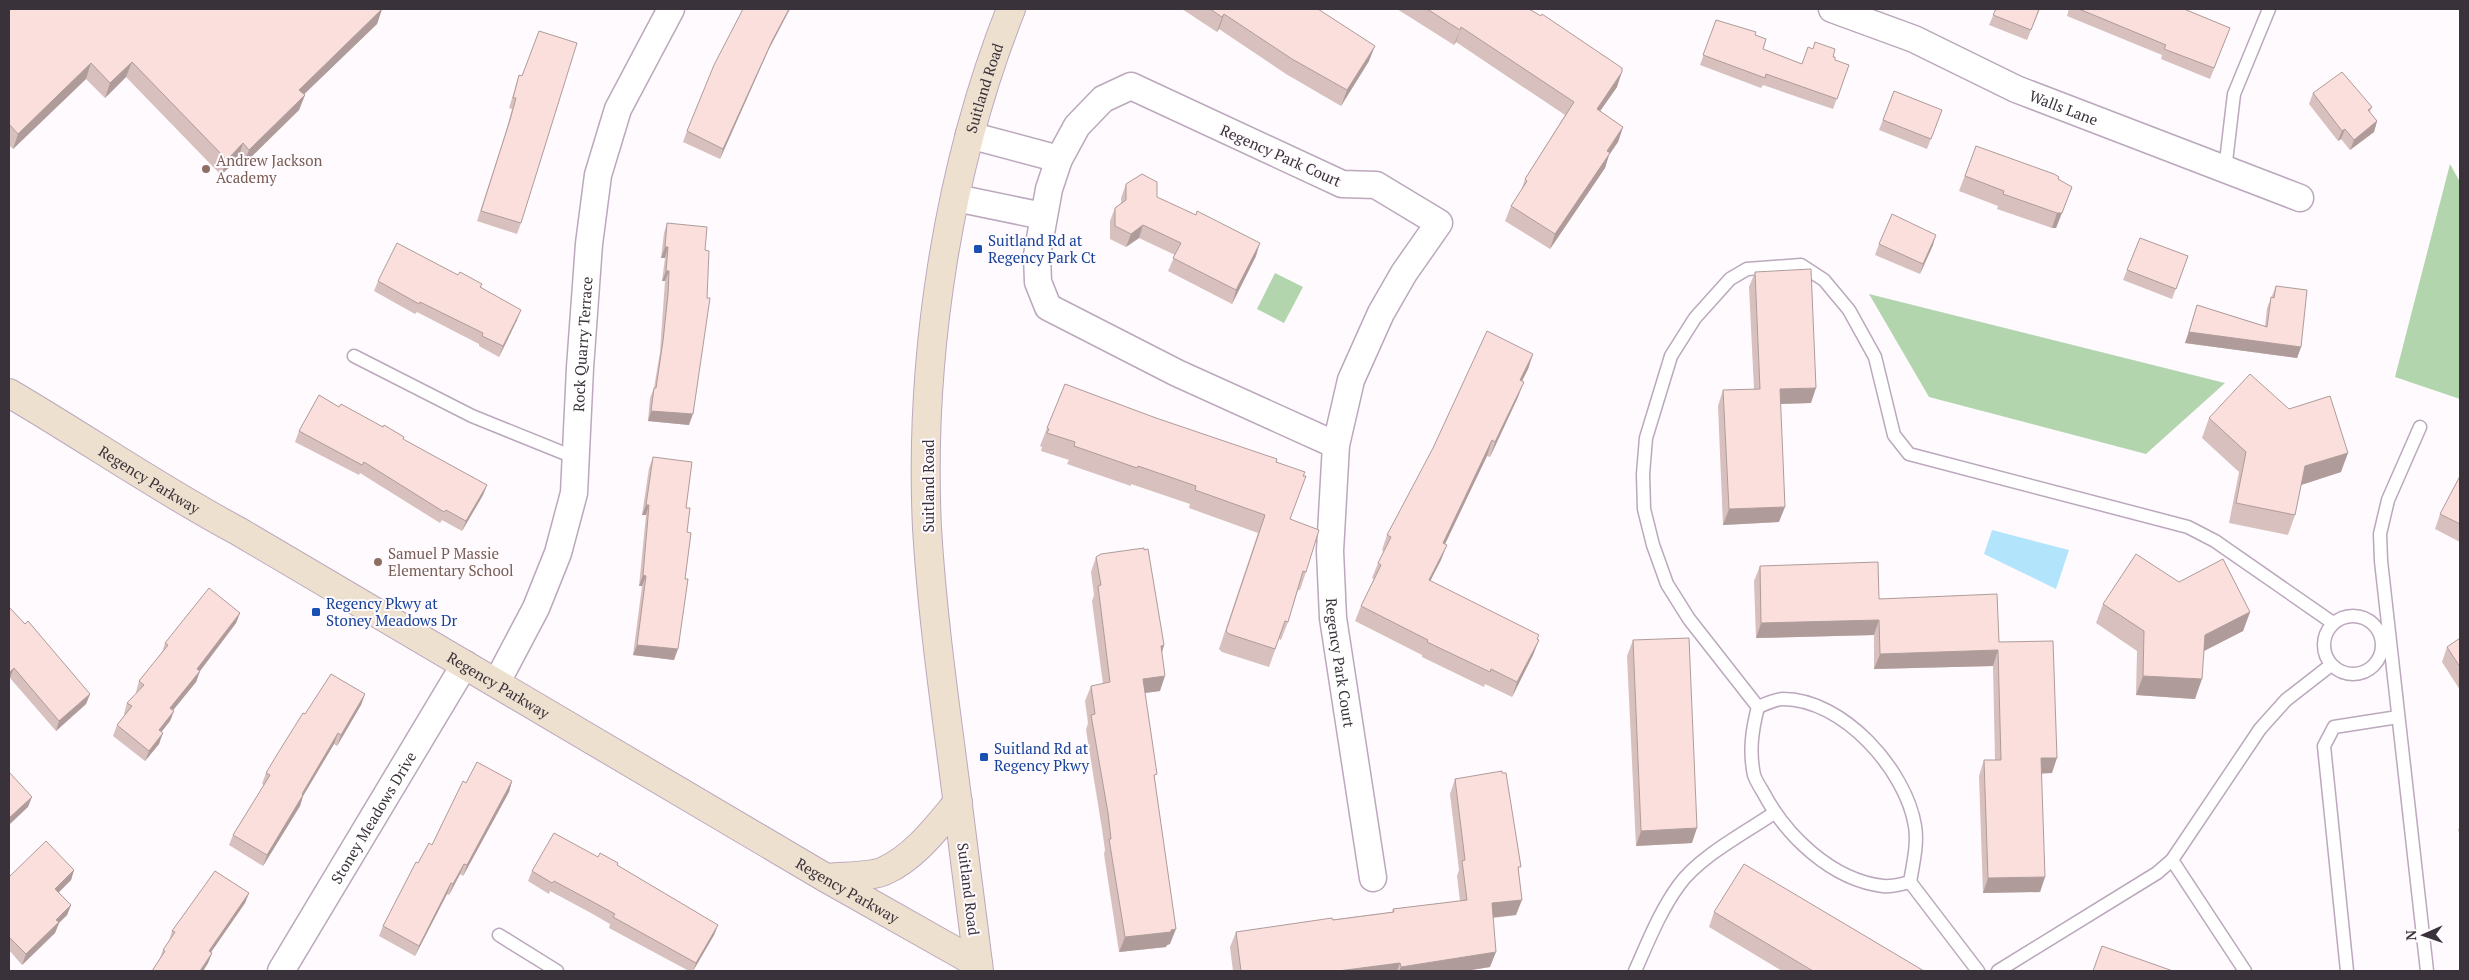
<svg xmlns="http://www.w3.org/2000/svg" width="2469" height="980" font-family="'PT Serif',serif">
<rect width="100%" height="100%" fill="#fefafe"/>
<g fill="#b2d5ad">
<polygon points="2450,164 2460,182 2460,399 2395,377"/>
<polygon points="1275,273 1303,287 1284,323 1257,309"/>
<polygon points="1869,294 2225,383 2146,454 1929,397"/>
</g>
<polygon fill="#b2e4fc" points="1992,530 2069,550 2056,589 1984,554"/>
<g fill="none" stroke-linecap="round" stroke-linejoin="round">
<defs>
<g id="lane">
<polyline points="2225,170 2234,94 2269,9"/>
<polyline points="354,356 472,416 576,458"/>
<polyline points="2420,427 2388,500 2380,534 2381,561 2427,971"/>
<circle cx="2353" cy="645" r="29"/>
<path d="M1758 707C1765 704 1776 699 1783 699 1843 699 1906 770 1915 826 1918 844 1913 864 1910 882"/>
<polyline points="2172,860 2245,971"/>
<polyline points="499,935 557,971"/>
<path d="M1635 971C1648 942 1660 911 1679 885 1700 856 1745 833 1774 813"/>
<path d="M1978 971 1910 882C1902 884 1892 887 1883 886 1832 880 1786 836 1763 792 1760 787 1756 781 1754 775 1749 751 1752 730 1758 707L1689 619 1667 584 1653 545 1644 509 1643 474 1646 438 1671 356 1695 318 1730 279 1747 269 1801 265 1824 280 1849 310 1875 357 1894 435 1909 454 2188 527 2215 541 2333 623"/>
<polyline points="1998,971 2157,873 2172,860 2260,729 2286,700 2331,665"/>
<polyline points="2347,971 2324,746 2334,727 2398,717"/>
</g>
<g id="street">
<path id="s1" d="M1832 9 1914 39 2016 89 2300 198"/>
<polyline points="969,135 1059,159"/>
<polyline points="956,198 1043,216"/>
<path id="s2" d="M1336 445 1351 380 1381 313 1404 273 1439 223 1376 185 1342 184 1131 86 1103 99 1077 126 1059 159 1049 189 1037 255 1038 282 1048 307 1177 373 1336 445 1330 551 1333 618 1373 878"/>
<path id="s3" d="M497 682 536 608 558 553 574 493 580 368 589 244 598 175 618 109 671 9"/>
<path id="s4" d="M281 971 465 664"/>
</g>
<g id="secondary">
<path id="s5" d="M9 393C86 438 159 489 238 531L826 878 978 964"/>
<path d="M826 878C842 876 871 877 884 871 915 857 937 827 958 802"/>
<path id="s6" d="M979 971C971 908 963 845 955 782 944 697 932 613 927 528 919 357 948 168 1011 9"/>
</g>
</defs>
<use href="#lane" stroke="#bba8bc" stroke-width="15"/>
<use href="#street" stroke="#bba8bc" stroke-width="29"/>
<use href="#secondary" stroke="#bba8bc" stroke-width="30"/>
<use href="#lane" stroke="#fff" stroke-width="12"/>
<use href="#street" stroke="#fff" stroke-width="26"/>
<use href="#secondary" stroke="#eee0cf" stroke-width="28"/>
</g>
<g fill="#d7c0bd">
<polygon points="9,9 382,9 377,24 304,94 305,95 299,110 243,165 238,159 221,175 126,77 105,98 86,79 13,149 9,145"/>
<polygon points="1182,9 1318,9 1369,61 1341,106 1286,74 1219,29 1217,32"/>
<polygon points="1397,9 1529,9 1617,87 1600,111 1623,127 1618,142 1609,155 1605,168 1550,249 1505,221 1511,206 1521,191 1525,179 1565,115 1456,42 1454,45"/>
<polygon points="1996,9 2040,9 2027,40 1989,25"/>
<polygon points="2069,9 2184,9 2230,28 2210,79 2161,59 2162,55 2067,16"/>
<polygon points="1716,20 1755,35 1763,49 1802,64 1833,57 1835,60 1849,65 1833,109 1763,85 1761,88 1700,65"/>
<polygon points="768,51 720,159 683,142 687,131"/>
<polygon points="519,75 521,223 517,234 477,221 506,131 512,109 509,108"/>
<polygon points="1894,91 1942,110 1927,149 1879,130"/>
<polygon points="2313,93 2372,107 2370,112 2377,121 2374,132 2350,150 2341,139 2338,141 2309,104"/>
<polygon points="1976,146 2058,180 2072,187 2056,228 2052,228 1997,209 1998,206 1959,191"/>
<polygon points="1126,184 1157,197 1256,256 1232,304 1168,271 1175,255 1139,238 1126,247 1110,239 1110,221 1115,208 1121,203 1121,198"/>
<polygon points="667,223 689,425 648,421 650,398 654,388 660,352 665,281 662,281 665,258 661,258 664,233"/>
<polygon points="2140,238 2188,256 2172,299 2123,280"/>
<polygon points="1879,244 1933,245 1920,274 1875,255"/>
<polygon points="1755,272 1811,403 1780,404 1779,522 1723,525 1718,406 1723,390 1754,389 1749,287"/>
<polygon points="458,275 482,284 481,287 517,320 499,357 479,346 479,344 417,312 415,314 374,291 378,281"/>
<polygon points="2276,286 2301,347 2297,358 2185,343 2197,305 2265,326 2267,308"/>
<polygon points="1533,354 1528,369 1522,381 1518,397 1490,457 1487,456 1459,512 1444,544 1441,560 1430,581 1537,639 1533,655 1512,697 1485,684 1484,687 1422,657 1422,655 1355,621 1361,606 1374,579 1372,578 1378,563 1384,552 1382,550 1387,535"/>
<polygon points="339,407 403,440 487,485 483,495 462,531 442,520 440,523 360,473 359,475 295,442 299,431"/>
<polygon points="2209,418 2341,472 2301,485 2295,515 2288,535 2229,523 2239,472 2202,438"/>
<polygon points="1047,428 1276,462 1290,520 1306,572 1300,590 1298,590 1288,622 1281,640 1279,639 1269,667 1222,652 1219,649 1258,533 1189,508 1190,504 1131,484 1131,486 1067,464 1069,460 1041,451 1042,447 1040,446"/>
<polygon points="653,457 686,508 687,532 674,660 633,655 642,586 639,586 646,515 642,515 649,468"/>
<polygon points="2460,476 2460,542 2435,529 2440,514"/>
<polygon points="1096,557 1164,645 1162,653 1160,691 1145,693 1155,780 1170,944 1167,945 1166,947 1119,952 1104,854 1105,850 1102,829 1086,730 1088,723 1085,701 1091,686 1103,684 1092,601 1094,595 1091,572"/>
<polygon points="1760,566 1879,599 1999,642 2052,773 2041,773 2045,877 2040,892 1983,893 1979,776 1984,760 1995,760 1993,666 1874,669 1874,635 1756,638 1754,581"/>
<polygon points="2179,582 2250,612 2243,631 2204,651 2195,699 2136,695 2137,651 2096,623 2103,604"/>
<polygon points="9,607 90,694 86,704 56,731 10,678"/>
<polygon points="240,613 236,623 200,671 196,682 173,710 174,711 170,721 161,732 159,744 145,761 113,736 117,725 125,715 124,714 127,703 137,693 136,692 139,681 162,653 165,643"/>
<polygon points="2460,638 2460,690 2442,662 2447,647"/>
<polygon points="1633,640 1692,843 1636,846 1627,656"/>
<polygon points="365,694 361,705 337,746 334,744 303,796 300,806 263,866 229,845 233,835 264,785 262,784 266,773 305,714"/>
<polygon points="1502,773 1519,873 1516,915 1493,918 1490,967 1465,971 1233,971 1230,947 1236,932 1392,912 1393,909 1460,901 1457,876 1459,870 1450,794 1455,779"/>
<polygon points="512,781 509,792 463,876 460,874 449,895 447,894 415,956 379,936 383,926 418,863 432,845 466,783"/>
<polygon points="2460,824 2460,832 2458,831"/>
<polygon points="598,857 617,866 718,925 714,935 693,971 689,971 609,928 610,924 591,913 550,891 549,894 528,881 532,871"/>
<polygon points="74,870 71,880 59,892 71,905 67,915 59,923 55,933 22,965 9,950 9,877"/>
<polygon points="249,893 245,903 211,952 212,953 208,963 203,971 152,971 160,958 163,950 169,941 172,931"/>
<polygon points="1714,912 1924,971 1782,971 1709,927"/>
</g>
<g fill="#af9c9a">
<polygon points="382,9 377,24 293,105 299,90"/>
<polygon points="789,9 790,9 768,51 720,159 723,149 772,41"/>
<polygon points="1224,14 1219,29 1217,32 1222,17"/>
<polygon points="1461,27 1456,42 1454,45 1460,30"/>
<polygon points="1375,46 1369,61 1341,106 1347,90"/>
<polygon points="132,62 126,77 105,98 110,83"/>
<polygon points="91,63 86,79 13,149 18,134"/>
<polygon points="1622,72 1617,87 1591,124 1597,109"/>
<polygon points="305,95 299,110 243,165 249,150"/>
<polygon points="2377,121 2374,132 2350,150 2354,140"/>
<polygon points="1623,127 1618,142 1609,155 1605,168 1550,249 1555,234"/>
<polygon points="2345,129 2341,139 2338,141 2342,131"/>
<polygon points="243,143 238,159 221,175 227,160"/>
<polygon points="2072,187 2056,228 2052,228 2057,213"/>
<polygon points="1143,225 1139,238 1126,247 1131,234"/>
<polygon points="1936,235 1933,245 1920,274 1923,264"/>
<polygon points="1260,243 1256,256 1232,304 1236,290"/>
<polygon points="665,247 668,247 665,258 661,258"/>
<polygon points="666,271 669,271 665,281 662,281"/>
<polygon points="521,310 517,320 499,357 503,346"/>
<polygon points="2189,332 2301,347 2297,358 2185,343"/>
<polygon points="1533,354 1528,369 1515,395 1520,380"/>
<polygon points="1524,382 1518,397 1490,457 1495,442"/>
<polygon points="1816,388 1811,403 1774,404 1780,389"/>
<polygon points="651,411 693,414 689,425 648,421"/>
<polygon points="1492,440 1487,456 1438,559 1443,543"/>
<polygon points="2348,453 2341,472 2298,486 2305,466"/>
<polygon points="487,485 483,495 462,531 466,521"/>
<polygon points="646,505 649,505 646,515 642,515"/>
<polygon points="1785,507 1779,522 1723,525 1729,509"/>
<polygon points="1447,545 1441,560 1423,595 1429,580"/>
<polygon points="643,575 646,576 642,586 639,586"/>
<polygon points="2250,612 2243,631 2198,654 2205,635"/>
<polygon points="240,613 236,623 200,671 196,682 166,719 170,708 197,669"/>
<polygon points="1879,620 1874,635 1756,638 1761,623"/>
<polygon points="1539,640 1533,655 1512,697 1517,682"/>
<polygon points="637,645 678,649 674,660 633,655"/>
<polygon points="1164,645 1159,661 1161,646"/>
<polygon points="1998,650 1993,666 1874,669 1880,654"/>
<polygon points="14,668 10,678 9,679 9,673"/>
<polygon points="1165,676 1160,691 1137,694 1143,679"/>
<polygon points="2143,676 2202,679 2195,699 2136,695"/>
<polygon points="90,694 86,704 56,731 59,721"/>
<polygon points="365,694 361,705 337,746 341,735"/>
<polygon points="174,711 170,721 155,740 159,730"/>
<polygon points="163,733 159,744 145,761 149,751"/>
<polygon points="338,733 334,744 303,796 300,806 263,866 267,855"/>
<polygon points="2041,758 2057,758 2052,773 2035,774"/>
<polygon points="512,781 509,792 463,876 467,865"/>
<polygon points="32,797 28,807 9,825 9,818"/>
<polygon points="1697,828 1692,843 1636,846 1641,831"/>
<polygon points="464,864 460,874 449,895 453,884"/>
<polygon points="74,870 71,880 52,899 55,889"/>
<polygon points="2045,877 2040,892 1983,893 1988,878"/>
<polygon points="451,883 447,894 415,956 419,946"/>
<polygon points="249,893 245,903 205,961 209,951"/>
<polygon points="1522,900 1516,915 1487,918 1492,903"/>
<polygon points="71,905 67,915 59,923 55,933 22,965 26,954 56,920"/>
<polygon points="718,925 714,935 693,971 696,963"/>
<polygon points="1176,929 1170,944 1167,945 1166,947 1119,952 1125,937"/>
<polygon points="1496,952 1490,967 1465,971 1399,971 1401,967"/>
<polygon points="212,953 208,963 203,971 200,971"/>
<polygon points="1400,963 1397,971 1338,971"/>
</g>
<g fill="#fadfdc" stroke="#af9c9a">
<polygon points="9,9 382,9 299,90 305,95 249,150 243,143 227,160 132,62 110,83 91,63 18,134 9,124"/>
<polygon points="743,9 789,9 772,41 723,149 687,131 714,65"/>
<polygon points="1210,9 1318,9 1375,46 1347,90 1292,59 1224,14 1222,17"/>
<polygon points="1427,9 1529,9 1541,16 1542,14 1622,68 1622,72 1597,109 1623,127 1607,151 1610,153 1555,234 1511,206 1527,181 1525,179 1574,102 1461,27 1460,30"/>
<polygon points="1996,9 2039,9 2031,30 1993,15"/>
<polygon points="2079,9 2184,9 2230,28 2214,68 2164,49 2166,45"/>
<polygon points="1716,20 1756,32 1755,35 1766,39 1763,49 1802,64 1808,47 1813,49 1815,42 1835,49 1833,57 1835,57 1835,60 1849,65 1837,99 1766,74 1765,78 1703,55"/>
<polygon points="539,31 577,43 521,223 481,211 510,120 516,98 513,98 519,75 522,76"/>
<polygon points="2342,72 2372,107 2368,110 2377,121 2354,140 2345,129 2342,131 2313,93"/>
<polygon points="1894,91 1942,110 1931,139 1883,120"/>
<polygon points="1976,146 2054,174 2059,177 2058,179 2072,187 2062,213 2057,213 2003,194 2004,191 1965,176"/>
<polygon points="1142,174 1157,182 1157,197 1196,215 1197,211 1260,243 1236,290 1173,258 1181,243 1143,225 1131,234 1115,226 1115,208 1126,200 1126,184"/>
<polygon points="1892,214 1936,235 1923,264 1879,244"/>
<polygon points="667,223 707,227 705,250 709,251 707,298 710,298 693,414 651,411 654,388 656,388 663,341 668,294 669,271 666,271 668,247 665,247"/>
<polygon points="2140,238 2188,256 2176,289 2127,270"/>
<polygon points="397,243 458,275 460,272 482,284 480,287 521,310 503,346 482,336 483,333 420,302 419,304 378,281"/>
<polygon points="1811,269 1816,388 1780,389 1785,507 1729,509 1723,390 1760,389 1755,272"/>
<polygon points="2276,286 2307,290 2301,347 2189,332 2197,305 2267,327 2271,297 2274,298"/>
<polygon points="1487,331 1533,354 1520,380 1524,382 1506,419 1495,442 1492,440 1465,497 1443,543 1447,545 1429,580 1539,635 1537,639 1539,640 1517,682 1491,669 1490,672 1427,642 1428,640 1361,606 1381,565 1378,563 1391,537 1387,535 1433,448"/>
<polygon points="2250,374 2289,409 2330,396 2348,453 2305,466 2295,515 2236,503 2246,452 2209,418"/>
<polygon points="1065,384 1156,418 1277,459 1276,462 1305,472 1303,476 1306,476 1290,519 1319,530 1306,572 1303,571 1288,622 1285,621 1275,649 1229,634 1226,631 1265,515 1195,490 1196,486 1138,466 1137,468 1074,446 1075,442 1047,433 1049,429 1047,428"/>
<polygon points="319,395 339,407 341,404 383,427 384,425 404,437 403,439 487,485 466,521 446,510 444,512 364,462 362,465 299,431"/>
<polygon points="653,457 692,462 686,508 690,508 687,532 691,533 685,579 688,579 678,649 637,645 646,576 643,575 649,505 646,505"/>
<polygon points="2460,476 2460,524 2440,514"/>
<polygon points="1144,548 1144,550 1148,549 1164,645 1161,646 1165,676 1143,679 1157,774 1154,775 1176,929 1171,930 1171,932 1125,937 1109,839 1111,839 1108,813 1091,715 1095,714 1091,686 1110,682 1098,586 1101,585 1096,557 1101,554"/>
<polygon points="2136,554 2179,582 2223,559 2250,612 2205,635 2202,679 2143,676 2144,631 2103,604"/>
<polygon points="1878,562 1879,599 1997,594 1999,642 2053,641 2057,758 2041,758 2045,877 1988,878 1984,760 2001,760 1998,650 1880,654 1879,620 1761,623 1760,566"/>
<polygon points="209,588 240,613 197,669 200,671 170,708 174,711 159,730 163,733 149,751 117,725 132,706 127,703 144,685 139,681 168,645 165,643"/>
<polygon points="9,607 25,624 28,621 90,694 59,721 14,668 9,673"/>
<polygon points="1689,638 1697,828 1641,831 1633,640"/>
<polygon points="2460,638 2460,667 2447,647"/>
<polygon points="331,674 365,694 341,735 338,733 302,794 303,795 267,855 233,835 270,775 266,773 278,753 303,713 305,714"/>
<polygon points="477,762 512,781 467,865 464,864 453,884 451,883 419,946 383,926 416,862 418,863 429,843 432,845 463,781 466,783"/>
<polygon points="1502,771 1502,773 1506,773 1521,867 1518,867 1522,900 1492,903 1496,952 1401,967 1400,963 1338,971 1241,971 1236,932 1332,918 1333,920 1394,912 1393,909 1467,900 1462,861 1465,860 1455,779"/>
<polygon points="9,772 32,797 9,818"/>
<polygon points="554,833 598,857 600,853 618,863 617,865 718,925 696,963 613,917 615,914 595,903 554,881 552,883 532,871"/>
<polygon points="46,841 74,870 55,889 71,905 56,920 59,922 26,954 10,938 9,939 9,877"/>
<polygon points="1744,864 1924,971 1813,971 1714,912"/>
<polygon points="215,871 249,893 209,951 212,953 200,971 152,971 165,951 163,950 175,932 172,931"/>
<polygon points="2102,946 2173,971 2093,971"/>
</g>
<g fill="#8d6e63" stroke="#fefafe" stroke-width="2">
<circle cx="206" cy="169" r="5"/>
<circle cx="378" cy="562" r="5"/>
</g>
<g fill="#1a4fb4" stroke="#fefafe" stroke-width="2">
<rect x="973" y="244" width="10" height="10" rx="2.5"/>
<rect x="311" y="607" width="10" height="10" rx="2.5"/>
<rect x="979" y="752" width="10" height="10" rx="2.5"/>
</g>
<g text-anchor="middle" dominant-baseline="central" stroke-width="4" stroke-linejoin="round" paint-order="stroke">
<g font-size="15" fill="#3a323a" stroke="#fefafe">
<text stroke="none"><textPath href="#s6" startOffset="892">Suitland Road</textPath></text>
<text stroke="none"><textPath href="#s1" startOffset="252">Walls Lane</textPath></text>
<text transform="translate(1281 155) rotate(24)">Regency Park Court</text>
<text stroke="none"><textPath href="#s3" startOffset="354">Rock Quarry Terrace</textPath></text>
<text stroke="none"><textPath href="#s5" startOffset="165">Regency Parkway</textPath></text>
<text transform="translate(928 486) rotate(-90)">Suitland Road</text>
<text stroke="none"><textPath href="#s2" startOffset="1384">Regency Park Court</textPath></text>
<text stroke="none"><textPath href="#s5" startOffset="570">Regency Parkway</textPath></text>
<text stroke="none"><textPath href="#s4" startOffset="179">Stoney Meadows Drive</textPath></text>
<text stroke="none"><textPath href="#s5" startOffset="975">Regency Parkway</textPath></text>
<text transform="translate(969 889) rotate(83)">Suitland Road</text>
</g>
<g font-size="15" fill="#785e54" stroke="#fefafe" text-anchor="start">
<text x="216" y="160">Andrew Jackson<tspan x="216" dy="17">Academy</tspan></text>
<text x="388" y="553">Samuel P Massie<tspan x="388" dy="17">Elementary School</tspan></text>
</g>
<g font-size="15" fill="#164399" stroke="#fefafe" text-anchor="start">
<text x="988" y="240">Suitland Rd at<tspan x="988" dy="17">Regency Park Ct</tspan></text>
<text x="326" y="603">Regency Pkwy at<tspan x="326" dy="17">Stoney Meadows Dr</tspan></text>
<text x="994" y="748">Suitland Rd at<tspan x="994" dy="17">Regency Pkwy</tspan></text>
</g>
</g>
<rect width="2469" height="980" fill="none" stroke="#3a323a" stroke-width="20"/>
<g transform="translate(2424 935) rotate(268)" stroke="#fefafe" stroke-width="4" paint-order="stroke">
<path d="M0-4L9 19L0 12L-9 19Z" fill="#3a323a"/>
<text y="-8" font-size="14" font-weight="bold" text-anchor="middle" fill="#3a323a">N</text>
</g>
</svg>
